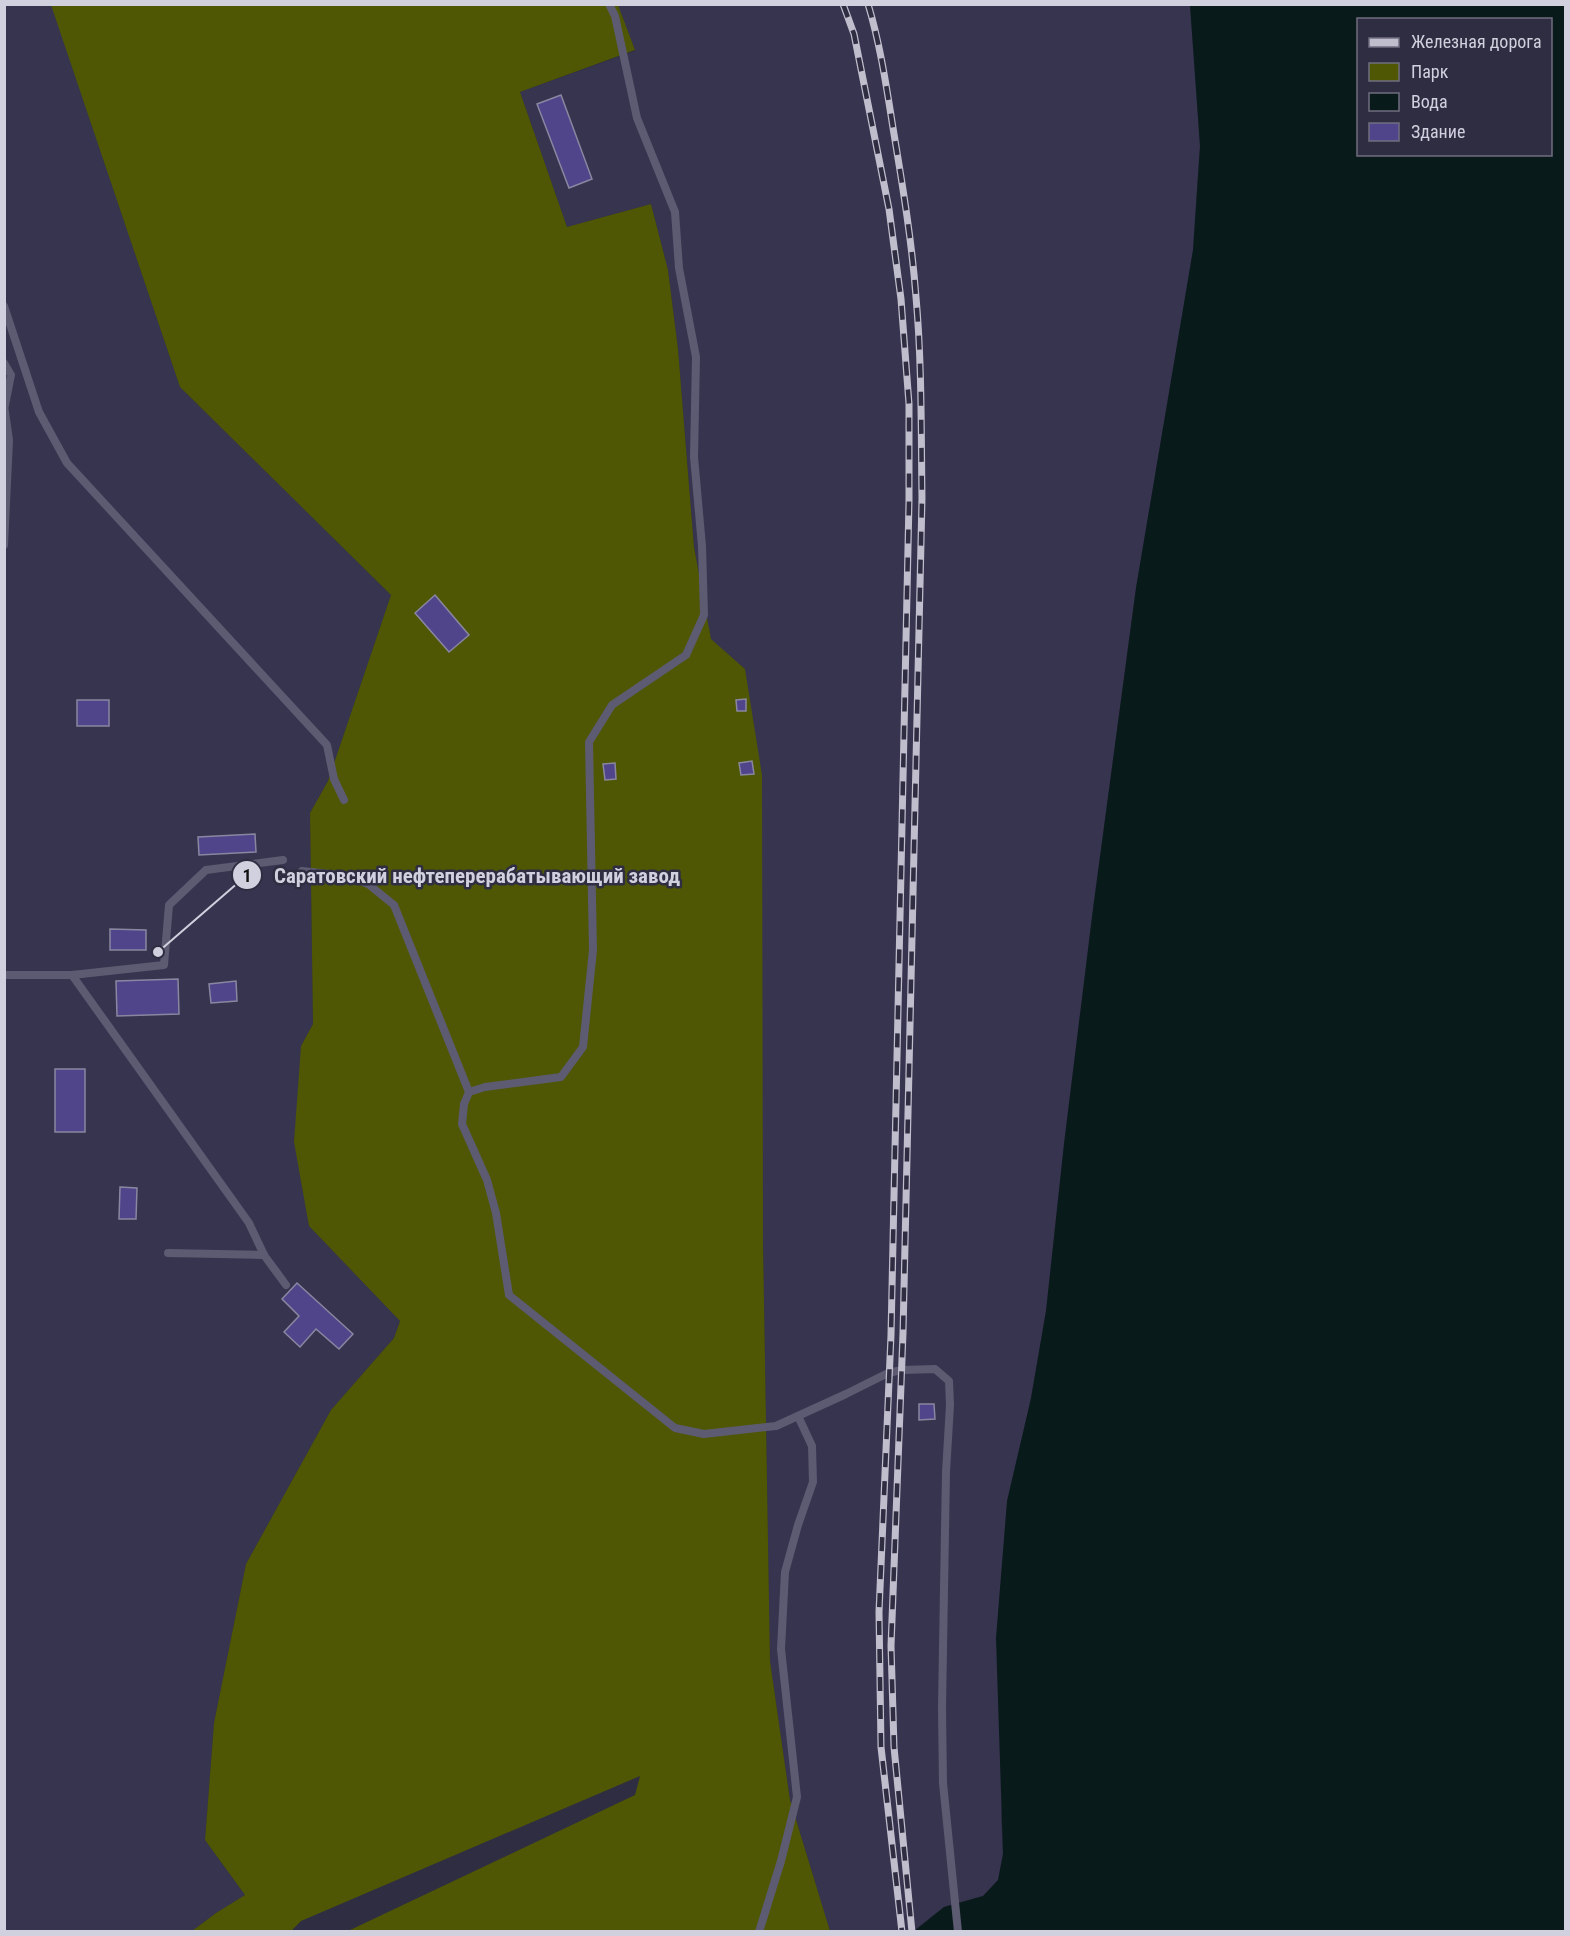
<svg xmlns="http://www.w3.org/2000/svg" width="1570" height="1936" font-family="'Roboto Condensed',sans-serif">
<rect width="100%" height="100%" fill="#2f2d42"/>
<g fill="#37344f">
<polygon points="51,4 180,387 391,595 328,781 310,813 313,1024 301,1046 309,1226 400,1320 394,1338 331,1410 246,1564 214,1723 205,1840 245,1895 216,1913 192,1931 5,1932 4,5"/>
<polygon points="1190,4 1200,146 1193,250 1136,588 1093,909 1064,1144 1046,1311 1031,1398 1001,1819 1003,1854 998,1880 983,1896 944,1907 913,1931 830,1931 790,1800 770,1661 763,1241 745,669 711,640 694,547 678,349 668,270 651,204 567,227 520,92 635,51 618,5"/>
</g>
<polygon fill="#4f5704" points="51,5 618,5 635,50 520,92 567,227 651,204 668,270 678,349 694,547 711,639 745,669 762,775 763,1241 770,1661 790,1800 830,1931 348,1931 635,1795 640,1776 301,1921 291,1931 192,1931 216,1913 245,1895 205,1840 214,1723 246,1564 331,1410 394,1338 400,1321 309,1226 294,1142 301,1046 313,1024 310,813 328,781 391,595 180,387"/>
<path fill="#091a1b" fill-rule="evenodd" d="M1190 5H1565V1931L913 1932 944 1907 983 1896 998 1880 1003 1854 996 1638 1007 1501 1031 1398 1046 1311 1064 1144 1093 909 1136 588 1193 250 1200 146ZM1358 20H1550V154H1358Z"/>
<g fill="#50458b" stroke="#8987a0" stroke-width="1.5">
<polygon points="561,95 592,179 569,188 537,104"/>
<polygon points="435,595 469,635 449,652 415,613"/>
<polygon points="746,699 746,711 737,711 736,700"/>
<rect x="77" y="700" width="32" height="26"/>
<polygon points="752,761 754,774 741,775 739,763"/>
<polygon points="615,763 616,779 605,780 603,764"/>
<polygon points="255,834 256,852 199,855 198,837"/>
<polygon points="110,929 146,930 146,950 110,950"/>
<polygon points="178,979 179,1014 117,1016 116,981"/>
<polygon points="236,981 237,1001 211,1003 209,984"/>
<rect x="55" y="1069" width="30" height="63"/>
<polygon points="120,1187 137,1188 136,1219 119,1219"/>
<polygon points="297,1283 353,1334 339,1349 316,1329 300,1347 284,1332 299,1316 282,1299"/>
<polygon points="919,1404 934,1404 935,1419 919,1420"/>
</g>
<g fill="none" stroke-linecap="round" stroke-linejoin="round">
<g stroke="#5d5b72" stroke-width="8">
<polyline points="609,4 615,16 637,118 675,212 679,268 696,357 694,457 702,546 704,615 686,655 612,705 589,742 593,950 583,1047 561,1077 485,1087 469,1092 464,1104 462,1124 487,1180 496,1213 509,1295 675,1428 704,1434 776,1426 846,1394 888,1373 902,1370 935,1369 949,1381 950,1405 946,1472 942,1708 943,1783 958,1932"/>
<polyline points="4,306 39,412 67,463 327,745 334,779 344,800"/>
<polyline points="4,363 11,375 5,405"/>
<polyline points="4,405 9,440 4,545"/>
<polyline points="302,871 348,876 368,884 394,905 469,1092"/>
<polyline points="4,975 72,975 164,965 169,905 206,870 283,860"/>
<polyline points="72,975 249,1223 264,1255 286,1285"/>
<polyline points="168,1253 264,1255"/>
<polyline points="759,1932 781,1861 797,1797 781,1649 785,1572 798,1525 813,1482 812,1446 798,1416"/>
</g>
<defs>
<g id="rail">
<polyline points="843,4 854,34 889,209 901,299 909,404 909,501 891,1335 879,1612 881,1747 902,1932"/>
<path d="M868 4C881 47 887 91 894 134 903 188 912 243 916 297 922 364 921 432 922 498L903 1333 891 1646 894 1747 912 1932"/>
</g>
</defs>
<use href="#rail" stroke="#c0becd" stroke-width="7"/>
<use href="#rail" stroke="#2f2d42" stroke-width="4.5" stroke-dasharray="14" stroke-linecap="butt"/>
</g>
<path fill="none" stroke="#d1d0de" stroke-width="2" d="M158 952L247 875"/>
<g fill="#d1d0de" stroke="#2f2d42" stroke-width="2">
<circle cx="158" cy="952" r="6"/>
<circle cx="247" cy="875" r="15"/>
</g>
<g font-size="18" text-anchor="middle" font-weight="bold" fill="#111">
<text x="247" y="882">1</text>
</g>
<g font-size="21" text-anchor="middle" font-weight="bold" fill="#d1d0de" stroke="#2f2d42" stroke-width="5" stroke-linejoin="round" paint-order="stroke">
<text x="477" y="883">Саратовский нефтеперерабатывающий завод</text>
</g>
<rect width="1570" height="1936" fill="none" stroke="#d1d0de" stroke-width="12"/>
<rect x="1357" y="18" width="195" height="138" fill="#2f2d42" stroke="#706e80" stroke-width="1.5"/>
<rect x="1369" y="38" width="30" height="9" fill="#c0becd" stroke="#706e80" stroke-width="1.5"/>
<text x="1411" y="48" font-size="18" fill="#d1d0de">Железная дорога</text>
<rect x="1369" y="63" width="30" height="18" fill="#4f5704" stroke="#706e80" stroke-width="1.5"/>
<text x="1411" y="78" font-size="18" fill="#d1d0de">Парк</text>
<rect x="1369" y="93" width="30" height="18" fill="#091a1b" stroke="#706e80" stroke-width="1.5"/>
<text x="1411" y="108" font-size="18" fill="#d1d0de">Вода</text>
<rect x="1369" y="123" width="30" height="18" fill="#50458b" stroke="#706e80" stroke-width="1.5"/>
<text x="1411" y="138" font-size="18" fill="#d1d0de">Здание</text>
</svg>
